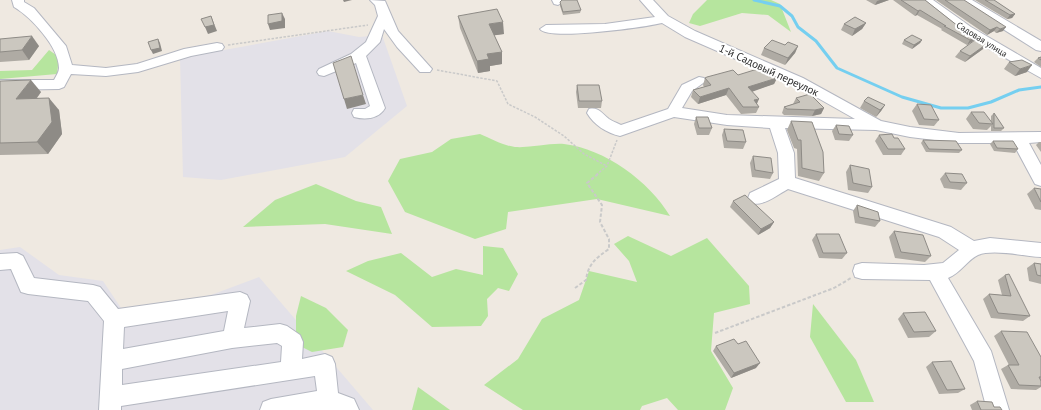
<svg xmlns="http://www.w3.org/2000/svg" width="1041" height="410" font-family="'PT Sans',sans-serif">
<rect width="100%" height="100%" fill="#efe9e1"/>
<g fill="#e3e1e8">
<polygon points="328,31 359,37 382,35 407,106 345,157 221,180 183,177 180,58"/>
<polygon points="20,247 59,275 103,281 125,314 211,295 259,277 373,410 0,410 0,250"/>
</g>
<g fill="#b6e59e">
<polygon points="707,0 771,0 780,4 791,32 768,15 742,13 700,26 689,23 693,14"/>
<polygon points="49,50 59,57 57,74 0,79 0,71 32,70"/>
<path d="M480 134C490 138 504 146 515 147 531 148 548 143 564 144 605 149 649 181 670 216L597 199 508 212 506 229 475 239 405 212 388 181 400 159 432 152 451 139Z"/>
<polygon points="316,184 356,201 381,207 392,234 325,224 243,227 275,200"/>
<polygon points="628,236 671,256 707,238 749,286 750,304 714,313 711,351 733,388 725,410 678,410 667,398 642,406 640,410 523,410 484,385 518,359 542,319 579,300 589,271 637,282 629,261 614,244"/>
<polygon points="483,246 503,248 518,274 509,291 498,288 487,299 488,316 481,326 432,327 395,295 346,271 368,261 401,253 432,277 456,269 483,275"/>
<polygon points="301,296 326,308 348,330 343,347 312,352 296,344 296,316"/>
<polygon points="813,304 856,360 874,402 846,402 810,337"/>
<polygon points="418,387 450,410 412,410"/>
</g>
<g fill="none" stroke-linecap="round" stroke-linejoin="round">
<polyline stroke="#75cff0" stroke-width="3" points="754,0 780,6 792,16 798,27 816,41 837,68 902,97 941,108 968,108 991,102 1019,90 1041,87"/>
<defs>
<g id="minor">
<path d="M12 0H24V2L34 8 66 46 72 65 106 68 137 64 184 49 217 43 222 44 224 47 222 50 191 56 138 72 106 76 71 74 64 87 59 89 0 90V80H54C56 76 59 72 59 68 59 47 31 17 14 7Z"/>
<path d="M370 0 385 1 398 31 432 69 430 72H420L397 47 384 29 380 42 366 56 385 108C379 119 365 120 354 117L352 113 354 109H365L370 106 356 63 324 76 319 75 317 72 319 69 351 54 366 42 378 16 375 5Z"/>
<polygon points="552,0 564,0 564,1 558,5 554,4"/>
<path d="M640 0H653L668 16 695 31 803 78 881 121 910 127 959 133 1041 132V142L1029 143 1041 165V186L1035 184 1013 143H959L910 137 876 130 785 128 794 153 795 178 951 227 974 241 990 238 1041 243V257C1024 256 993 249 978 255 967 260 961 273 948 278L991 351 1009 410H987L974 361 930 280 862 279 855 277 853 271 855 265 862 263 924 265 943 263 959 250 939 237 788 189C777 195 763 207 750 203L748 198 750 193 779 179 778 153 770 128 727 125 674 117 620 136C607 133 594 125 587 113L589 109C599 107 601 113 609 119 612 121 617 123 621 125L668 109 682 85 699 77 704 78 706 81 692 91 682 108 727 115 855 119 793 84 685 37 662 23C645 27 548 41 540 29L546 25 605 24 655 17Z"/>
<polygon points="919,0 933,0 971,27 1041,68 1041,78 961,33"/>
<polygon points="957,0 972,0 1041,41 1041,51 1036,50"/>
<path d="M17 253 23 256 34 278 93 285 100 287 118 309 240 292 247 295 250 301 244 328 280 324 287 326 300 335 303 342 302 359 325 354 332 357 335 364 338 393 354 399 359 410H260L263 402 271 399 317 391 315 376 121 406V410H99L104 321 88 301 28 294 21 292 11 269 0 270V254ZM228 311 224 331 123 349 124 327ZM277 343 282 346 281 362 122 385V369L232 348Z"/>
</g>
</defs>
<use href="#minor" stroke="#b4b7c1" stroke-width="2"/>
<g stroke="#c9c9c9" stroke-width="1.5" stroke-dasharray="2.5 1.5" stroke-linecap="butt">
<polyline points="228,45 368,25"/>
<polyline points="437,70 497,81 508,104 535,117 564,136 584,154 607,166"/>
<polyline points="596,175 607,166 617,140"/>
</g>
<g stroke="#c9c9c9" stroke-width="2" stroke-dasharray="3.5 2" stroke-linecap="butt">
<path d="M575 288 586 280C588 264 596 258 609 249V239L600 222 602 205 587 183 598 174"/>
<polyline points="715,333 834,288 851,278"/>
</g>
<use href="#minor" fill="#fff" fill-rule="evenodd"/>
</g>
<g fill="#afaba4">
<polygon points="866,0 889,0 875,5"/>
<polygon points="893,0 925,0 963,30 976,37 973,41 967,45 941,30 942,29 917,15 915,16"/>
<polygon points="936,0 964,0 1003,31 996,33 994,31 987,35"/>
<polygon points="975,0 994,0 1015,14 1012,18 1007,19"/>
<polygon points="560,2 581,10 580,13 563,15 560,6"/>
<polygon points="458,16 504,34 494,35 502,52 502,64 490,66 490,71 478,73 460,28"/>
<polygon points="866,23 862,29 852,36 841,30 844,24"/>
<polygon points="0,39 39,46 29,60 0,62"/>
<polygon points="904,40 922,40 920,43 912,49 902,44"/>
<polygon points="988,43 983,49 965,62 955,57 960,51"/>
<polygon points="785,45 798,46 795,53 785,65 761,55 764,48"/>
<polygon points="1041,57 1041,67 1034,62 1038,58"/>
<polygon points="1009,62 1027,72 1015,76 1004,69"/>
<polygon points="738,75 777,78 774,84 752,91 757,104 759,107 756,113 741,114 726,95 698,104 691,97 693,90 704,87 703,85 705,78"/>
<polygon points="0,81 41,92 37,98 59,110 62,134 48,154 0,155"/>
<polygon points="577,85 602,101 601,108 578,108 576,92"/>
<polygon points="796,98 824,108 821,114 812,116 784,115 782,113 784,107 793,104"/>
<polygon points="864,101 885,105 881,111 876,117 860,108"/>
<polygon points="917,104 939,120 934,126 919,125 912,111"/>
<polygon points="971,112 991,122 991,116 994,113 1004,128 1001,131 991,131 991,126 987,130 973,129 966,119"/>
<polygon points="696,117 712,128 709,135 697,135 694,124"/>
<polygon points="791,121 824,173 819,181 798,176 797,149 794,148 787,130"/>
<polygon points="836,125 853,135 849,141 835,140 832,131"/>
<polygon points="724,129 746,142 743,149 724,148 722,135"/>
<polygon points="879,135 894,138 905,149 901,155 883,155 875,141"/>
<polygon points="923,140 962,150 959,153 926,152 921,143"/>
<polygon points="993,141 1018,149 1015,153 994,151 990,144"/>
<polygon points="1039,142 1041,142 1041,152 1036,145"/>
<polygon points="753,156 773,173 770,179 752,177 750,163"/>
<polygon points="850,165 872,187 868,193 848,190 846,172"/>
<polygon points="945,173 967,183 961,190 944,188 940,179"/>
<polygon points="1034,188 1041,189 1041,210 1035,209 1027,194"/>
<polygon points="733,201 774,222 770,228 758,235 730,207"/>
<polygon points="857,205 880,221 875,227 855,223 853,211"/>
<polygon points="894,231 931,256 925,262 895,258 889,237"/>
<polygon points="816,234 847,253 842,259 819,258 812,240"/>
<polygon points="1034,263 1041,264 1041,284 1029,281 1027,268"/>
<polygon points="1005,275 1030,316 1023,321 991,318 983,299 989,294 1002,295 998,280"/>
<polygon points="903,313 936,331 929,337 908,338 898,319"/>
<polygon points="1001,331 1041,357 1041,387 1036,390 1011,389 1001,369 1008,365 1009,365 994,336"/>
<polygon points="738,344 756,368 731,378 713,351 716,346"/>
<polygon points="932,362 965,389 958,393 939,394 926,367"/>
<polygon points="977,401 994,407 1002,410 972,410 970,405"/>
</g>
<g fill="#8e8b86">
<polygon points="343,0 352,0 344,2"/>
<polygon points="880,0 889,0 875,5 877,1"/>
<polygon points="920,10 917,15 915,16 918,11"/>
<polygon points="282,13 285,19 285,28 270,30 268,24"/>
<polygon points="1015,14 1012,18 1007,19 1010,15"/>
<polygon points="211,16 217,31 208,34 205,27"/>
<polygon points="503,22 504,34 490,36 489,24"/>
<polygon points="866,23 862,29 852,36 855,29"/>
<polygon points="997,27 994,31 987,35 990,30"/>
<polygon points="1006,27 1003,31 996,33 1000,29"/>
<polygon points="32,36 39,46 29,60 22,50"/>
<polygon points="976,37 973,41 967,45 970,40"/>
<polygon points="158,39 160,43 162,51 153,54 151,50"/>
<polygon points="922,40 920,43 912,49 914,45"/>
<polygon points="988,43 983,49 965,62 970,56"/>
<polygon points="798,46 795,53 785,65 788,58"/>
<polygon points="502,52 502,64 490,66 490,71 478,73 477,61 487,54"/>
<polygon points="1032,65 1027,72 1015,76 1020,69"/>
<polygon points="777,78 774,84 746,94 748,87"/>
<polygon points="31,80 41,92 27,111 16,99"/>
<polygon points="729,88 726,95 698,104 700,97"/>
<polygon points="363,95 366,104 347,109 344,99"/>
<polygon points="49,98 59,110 62,134 48,154 37,142"/>
<polygon points="759,99 756,106 754,100"/>
<polygon points="885,105 881,111 876,117 880,110"/>
<polygon points="824,108 821,114 812,116 815,110"/>
<polygon points="774,222 770,228 758,235 761,229"/>
<polygon points="760,363 756,368 731,378 734,373"/>
</g>
<g fill="#cbc7bf" stroke="#8e8b86">
<polygon points="562,0 577,0 581,10 563,12 560,2"/>
<polygon points="901,0 925,0 963,30 976,37 970,40 944,26 946,26 920,10 918,11"/>
<polygon points="945,0 964,0 1006,27 1000,29 997,27 990,30"/>
<polygon points="985,0 994,0 1015,14 1010,15"/>
<polygon points="497,9 503,22 489,24 502,52 487,54 489,59 477,61 458,16"/>
<polygon points="282,13 282,21 268,24 268,15"/>
<polygon points="211,16 214,25 205,27 201,19"/>
<polygon points="855,17 866,23 855,29 844,24"/>
<polygon points="912,35 922,40 914,45 904,40"/>
<polygon points="32,36 22,50 0,52 0,39"/>
<polygon points="979,37 988,43 970,56 960,51"/>
<polygon points="158,39 160,48 151,50 148,42"/>
<polygon points="772,40 785,45 788,42 798,46 788,58 764,48"/>
<polygon points="351,56 363,95 344,99 333,63"/>
<polygon points="1041,57 1041,60 1038,58"/>
<polygon points="1022,60 1032,65 1020,69 1009,62"/>
<polygon points="764,67 777,78 748,87 759,99 754,100 759,107 743,107 729,88 700,97 693,90 711,85 705,78 707,77 733,70 738,75"/>
<polygon points="31,80 16,99 49,98 52,122 37,142 0,143 0,81"/>
<polygon points="577,85 599,85 602,101 579,101"/>
<polygon points="810,94 824,108 815,110 787,109 784,107 800,102 796,98"/>
<polygon points="868,97 885,105 880,110 864,101"/>
<polygon points="917,104 931,105 939,120 924,119"/>
<polygon points="971,112 984,112 993,124 979,123"/>
<polygon points="994,113 1004,128 994,128"/>
<polygon points="696,117 708,117 712,128 699,128"/>
<polygon points="791,121 812,122 823,152 824,173 802,168 801,140 798,140"/>
<polygon points="836,125 849,126 853,135 839,134"/>
<polygon points="724,129 743,130 746,142 727,141"/>
<polygon points="892,134 894,138 898,138 905,149 888,149 879,135"/>
<polygon points="923,140 956,141 962,150 929,149"/>
<polygon points="993,141 1013,141 1018,149 997,148"/>
<polygon points="753,156 771,158 773,173 755,170"/>
<polygon points="850,165 869,169 872,187 853,183"/>
<polygon points="945,173 962,174 967,183 950,182"/>
<polygon points="1034,188 1041,189 1041,202"/>
<polygon points="745,195 774,222 761,229 733,201"/>
<polygon points="857,205 878,212 880,221 859,217"/>
<polygon points="894,231 923,235 931,256 901,252"/>
<polygon points="816,234 839,234 847,253 823,253"/>
<polygon points="1034,263 1041,264 1041,276 1037,275"/>
<polygon points="1009,274 1030,316 998,313 989,294 1011,296 1005,275"/>
<polygon points="925,312 936,331 914,332 903,313"/>
<polygon points="1001,331 1027,332 1041,357 1041,377 1039,377 1041,381 1041,386 1019,385 1008,365 1019,365"/>
<polygon points="734,339 738,344 746,341 760,363 734,373 716,346"/>
<polygon points="951,361 965,389 947,390 932,362"/>
<polygon points="977,401 992,402 994,407 1000,407 1002,410 981,410"/>
</g>
<g text-anchor="middle" dominant-baseline="central" stroke-width="4" stroke-linejoin="round" paint-order="stroke">
<g font-size="9" fill="#2e2e2e" stroke="#fff">
<text transform="translate(982 39) rotate(32)">Садовая улица</text>
</g>
<g font-size="11" fill="#2e2e2e" stroke="#fff">
<text transform="translate(769 70) rotate(25)">1-й Садовый переулок</text>
</g>
</g>
</svg>
